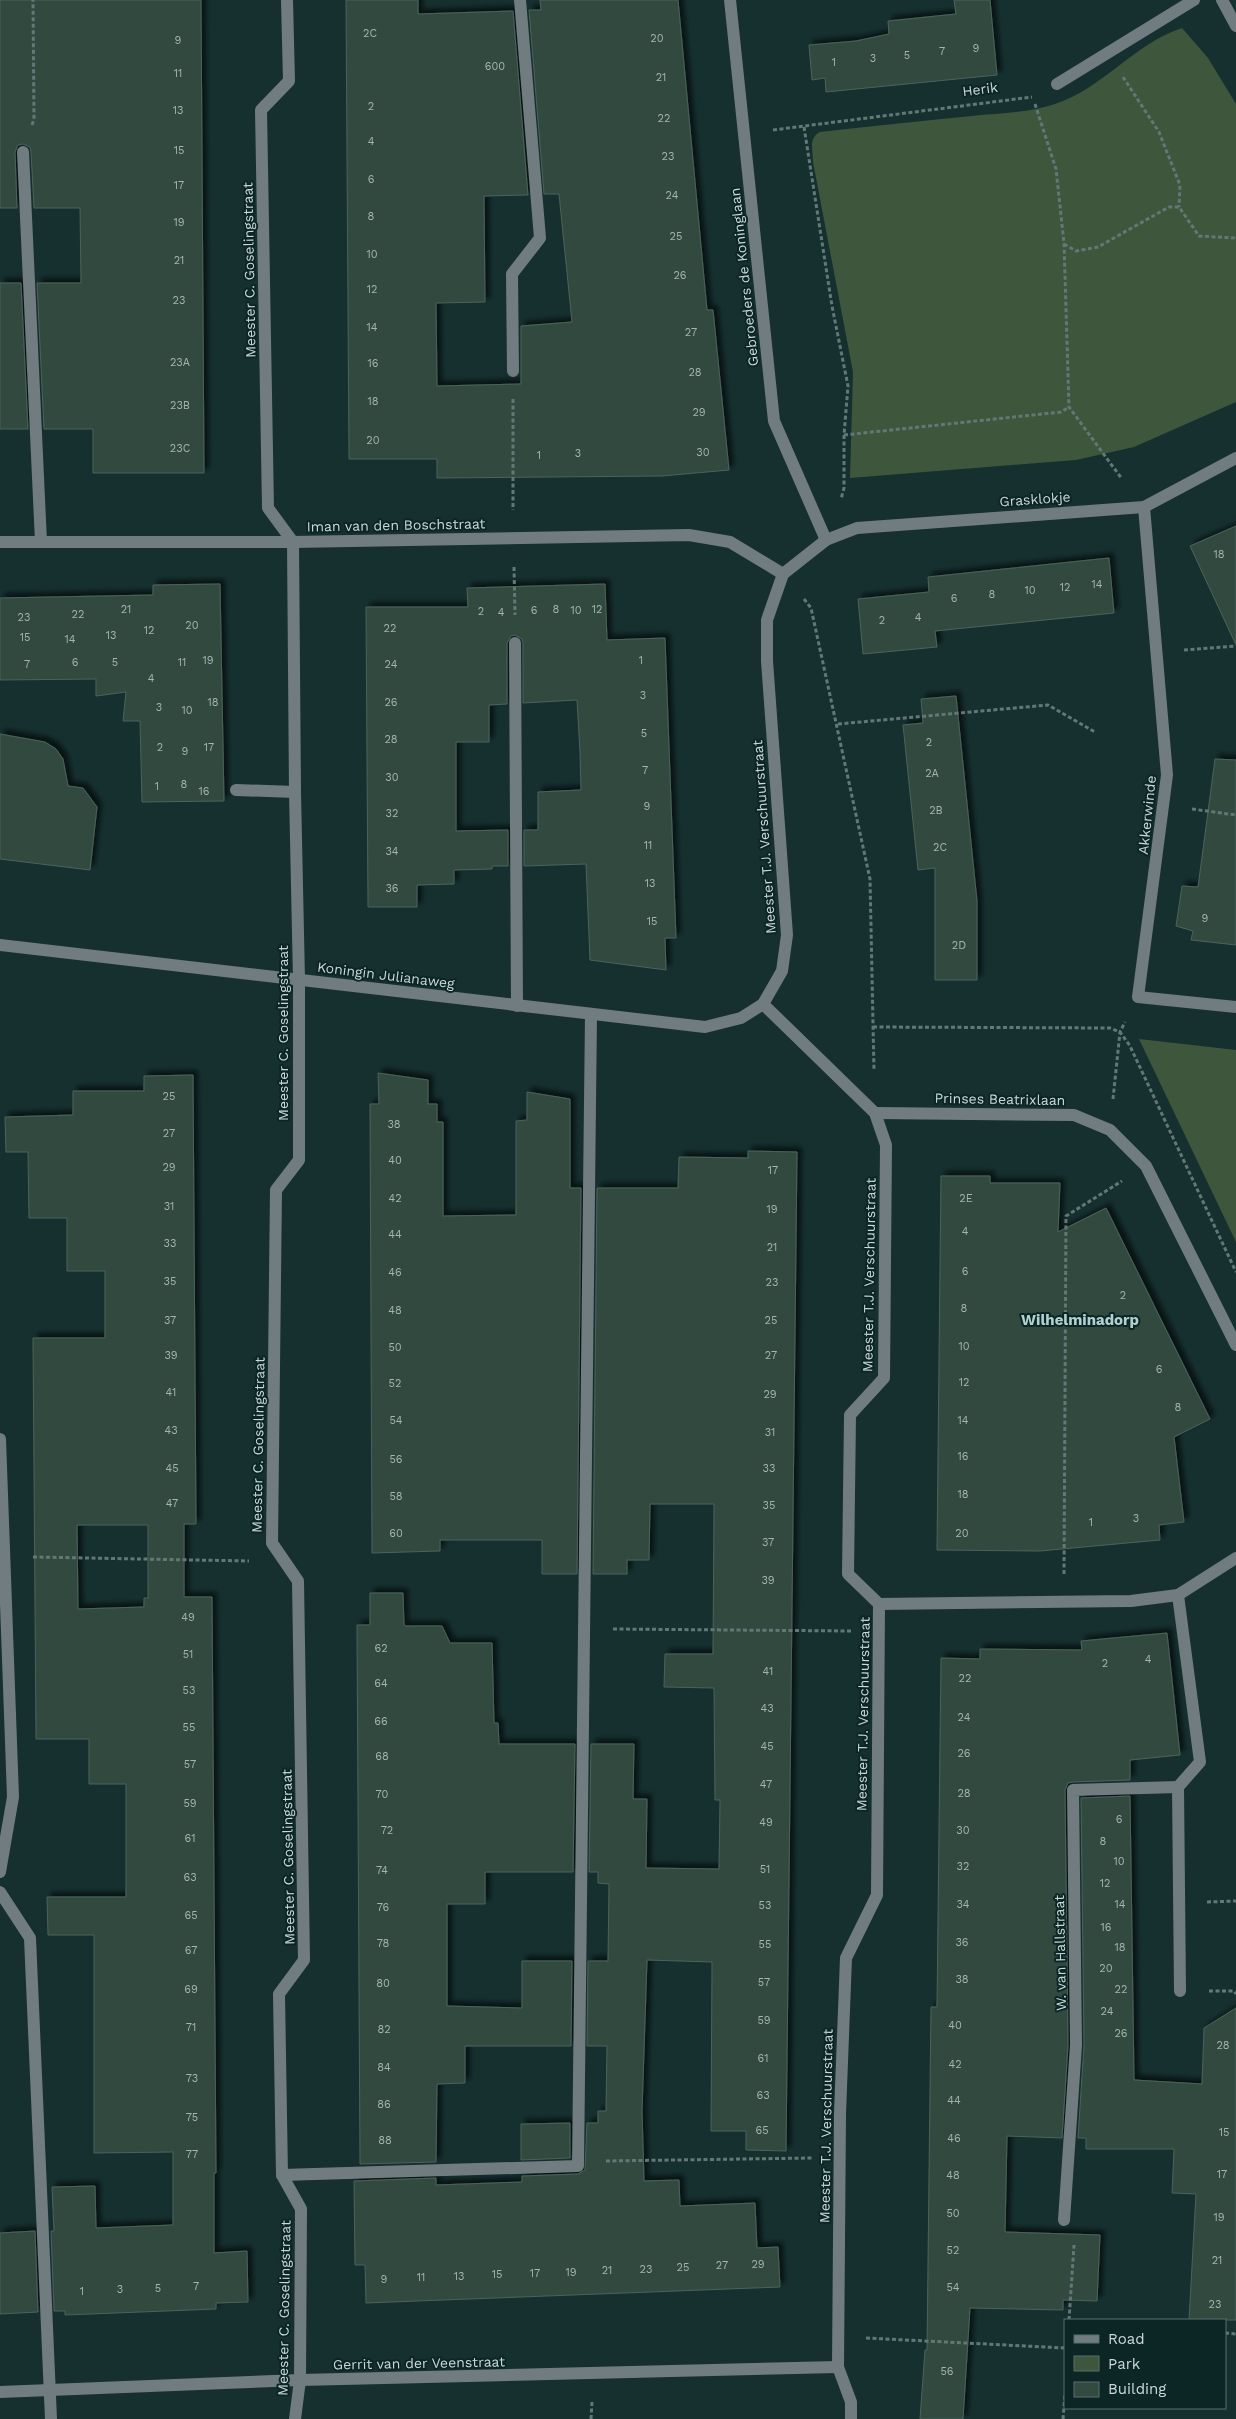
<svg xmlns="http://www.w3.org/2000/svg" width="1236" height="2419" font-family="'Work Sans',sans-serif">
<defs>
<filter id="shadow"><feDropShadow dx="4.5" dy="-4.5" stdDeviation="2.5" flood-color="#0009"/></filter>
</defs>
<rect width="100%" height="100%" fill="#163030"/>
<g fill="#3d563c">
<path d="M1182 28 1208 58 1236 104V402L1134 447 1076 460 850 478 853 372 813 162C813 150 808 138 820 132 871 126 921 121 972 116 999 113 1029 113 1055 104 1102 89 1135 43 1182 28Z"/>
<polygon points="1139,1039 1236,1050 1236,1242"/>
</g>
<g fill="#334a41" stroke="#4b635a" fill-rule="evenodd" filter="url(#shadow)">
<polygon points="0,0 201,0 204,473 93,473 93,429 44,429 37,283 81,283 80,208 34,208 31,152 30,147 23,144 18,145 15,152 17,208 0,208"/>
<polygon points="346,0 418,0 418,14 513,11 528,195 484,196 485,302 436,303 437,386 521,384 521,326 572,322 559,194 544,194 529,10 541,10 540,0 678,0 707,310 713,310 729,470 662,476 437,478 437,459 349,459"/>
<polygon points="954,0 990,0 997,75 826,92 825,78 812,80 809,45 856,41 889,34 888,21 956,14"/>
<polygon points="0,283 21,283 28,429 0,429"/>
<polygon points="1236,526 1236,645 1190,546"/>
<polygon points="1109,558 1114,613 935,631 937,647 863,654 858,599 929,592 928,577"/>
<polygon points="220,584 224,801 142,802 140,721 123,721 126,692 96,696 96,679 0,680 0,598 153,595 153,585"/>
<polygon points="605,584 607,640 665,638 676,938 665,938 666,970 590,960 586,864 524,866 524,830 538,830 538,792 581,790 580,752 577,700 523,703 523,643 522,639 515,635 511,636 507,643 507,704 489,705 489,742 456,742 456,831 508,830 508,866 492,866 492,869 454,870 454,884 417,885 417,907 368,907 366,607 468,607 467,588"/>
<polygon points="956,696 977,901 977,980 935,980 935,868 918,870 903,725 923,723 921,699"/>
<polygon points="0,734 45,742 56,749 63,759 68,786 83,788 97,807 90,870 0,859"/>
<polygon points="1215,759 1236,760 1236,945 1191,940 1193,931 1176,926 1182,886 1198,887"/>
<polygon points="378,1073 428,1080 428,1104 437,1104 437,1122 443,1122 443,1216 516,1215 516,1121 527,1120 527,1092 570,1099 570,1188 581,1188 577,1574 542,1574 542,1540 440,1540 440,1551 372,1553 370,1104 379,1104"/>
<path d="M193 1075 196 1524H184V1597H212L216 2173H214V2253L247 2251 248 2302 216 2303V2309L65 2315V2311H54L51 2231H54L52 2187 95 2186 96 2228 173 2225V2152L94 2153V1935H48L47 1897H126V1784H89V1739H36L33 1338H105V1271H67V1218H29L28 1152H6L5 1117 73 1115V1091H144V1076ZM77 1525H148V1598H144V1607L78 1609Z"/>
<polygon points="748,1151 797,1152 786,2151 746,2150 746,2131 711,2131 712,1962 647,1960 642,2111 644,2181 679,2180 680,2206 755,2203 757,2248 778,2247 780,2287 366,2303 365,2265 355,2265 354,2181 436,2178 436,2185 522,2182 522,2176 578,2174 585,2170 587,2123 598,2123 598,2111 606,2111 607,2046 587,2046 588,1961 608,1961 609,1884 598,1883 598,1872 589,1872 591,1744 634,1744 633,1799 647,1799 646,1868 719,1869 720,1800 715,1800 714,1688 664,1687 665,1654 713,1654 714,1504 650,1504 649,1560 627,1560 627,1574 593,1574 597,1188 678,1188 679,1157 748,1158"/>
<polygon points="941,1176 990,1176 990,1183 1060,1183 1058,1232 1106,1208 1210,1419 1174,1437 1184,1522 1159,1525 1160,1540 1040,1551 937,1550"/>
<polygon points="370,1593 403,1593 404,1625 406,1626 442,1626 450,1643 492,1643 494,1723 498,1723 499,1744 575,1744 573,1872 485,1872 485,1904 447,1904 447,2006 522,2008 522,1961 572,1961 571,2046 465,2046 465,2083 437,2084 436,2162 360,2164 357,1625 370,1625"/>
<polygon points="1167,1633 1180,1755 1130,1760 1130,1780 1073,1782 1068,1783 1065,1790 1068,2045 1062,2138 1007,2136 1005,2232 1100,2235 1097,2301 1063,2300 1063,2310 970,2308 963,2419 920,2419 925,2350 927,2350 931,2007 937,2007 941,1658 980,1659 980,1649 1082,1650 1081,1641"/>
<polygon points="1130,1796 1134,2080 1202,2084 1204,2028 1236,2008 1236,2320 1189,2320 1196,2194 1172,2193 1174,2149 1086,2149 1086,2138 1078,2138 1084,2045 1081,1798"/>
<polygon points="570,2123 570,2158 521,2160 521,2124"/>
<polygon points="35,2231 38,2312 0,2314 0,2233"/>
</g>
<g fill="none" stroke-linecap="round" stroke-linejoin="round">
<g stroke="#627877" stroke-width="3" stroke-dasharray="4 2.5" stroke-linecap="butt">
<polyline points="1123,77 1159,132 1180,185 1179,207"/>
<polyline points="1035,104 1056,169 1064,243 1069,407 1122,479"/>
<polyline points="32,125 34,119 33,0"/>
<polyline points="804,127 832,306 848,386 844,435 844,488 841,499"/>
<polyline points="773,130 1032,97"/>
<polyline points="1064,244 1076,251 1098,247 1169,207 1179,207 1199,236 1236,238"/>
<polyline points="513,399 513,510"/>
<polyline points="844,435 1061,412 1069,407"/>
<polyline points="514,567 515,615"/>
<polyline points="804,599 811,608 870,879 874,1071"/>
<polyline points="1184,650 1236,646"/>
<polyline points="838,724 1048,705 1095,732"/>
<polyline points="1192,809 1236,815"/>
<polyline points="873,1027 1110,1028 1120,1032 1130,1046 1236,1272"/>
<polyline points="1113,1099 1120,1032 1125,1022"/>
<polyline points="33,1557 249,1561"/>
<polyline points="1064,1574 1066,1216 1122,1181"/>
<polyline points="613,1629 851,1631"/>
<polyline points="1207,1902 1236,1901"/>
<polyline points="1209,1991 1234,1991 1236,1994"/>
<polyline points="606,2161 812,2158"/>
<polyline points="1069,2320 1074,2245"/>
<polyline points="1225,2333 1236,2334"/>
<polyline points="866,2338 1065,2348"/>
<polyline points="591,2419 592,2402"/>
<polyline points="1063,2419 1065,2394"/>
</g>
<g stroke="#717c80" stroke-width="12">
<polyline points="287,0 289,81 261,110 268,508 293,542 295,792 299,980 299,1160 276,1190 272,1543 298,1581 304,1960 279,1994 282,2175 301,2209 300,2380 295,2419"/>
<polyline points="730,0 774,421 826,540"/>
<polyline points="1222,0 1236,26"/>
<polyline points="1057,84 1194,0"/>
<polyline points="23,152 41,542"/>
<polyline points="513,371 512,274 540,238 520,0"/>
<polyline points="1144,507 1167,775 1138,997 1236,1007"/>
<polyline points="0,542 293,542 689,535 730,542 783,574"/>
<polyline points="515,643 517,1006"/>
<polyline points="236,790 295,792"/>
<polyline points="0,945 705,1027 741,1018 763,1004 782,971 787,935 767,661 767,620 783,574 826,540 857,528 1144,507 1236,458"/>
<polyline points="763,1004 875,1113 886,1145 884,1378 850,1415 848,1574 879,1604 877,1895 846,1958 840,2114 838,2367 851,2402 851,2419"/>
<polyline points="875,1113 1074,1115 1110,1130 1146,1166 1236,1345"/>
<polyline points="0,1439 13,1797 0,1872"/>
<polyline points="1178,1595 1200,1762 1178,1787 1180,1991"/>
<polyline points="879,1604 1131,1601 1178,1595 1236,1558"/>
<polyline points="0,1892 30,1938 51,2419"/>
<polyline points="282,2175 578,2166 591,1014"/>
<polyline points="1064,2220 1076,2045 1073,1790 1178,1787"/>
<polyline points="0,2392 300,2380 838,2367"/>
</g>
</g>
<g text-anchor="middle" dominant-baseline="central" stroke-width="4" stroke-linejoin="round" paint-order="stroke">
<g font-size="11" fill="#a4b5b2">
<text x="370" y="33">2C</text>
<text x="657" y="38">20</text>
<text x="178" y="40">9</text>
<text x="976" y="48">9</text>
<text x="942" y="51">7</text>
<text x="907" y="55">5</text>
<text x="873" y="58">3</text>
<text x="834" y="62">1</text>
<text x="495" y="66">600</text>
<text x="178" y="73">11</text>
<text x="661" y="77">21</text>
<text x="371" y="106">2</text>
<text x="178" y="110">13</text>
<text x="664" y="118">22</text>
<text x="371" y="141">4</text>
<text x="179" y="150">15</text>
<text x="668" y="156">23</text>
<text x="371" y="179">6</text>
<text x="179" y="185">17</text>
<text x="672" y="195">24</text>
<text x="371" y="216">8</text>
<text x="179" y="222">19</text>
<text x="676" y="236">25</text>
<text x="372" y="254">10</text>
<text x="179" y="260">21</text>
<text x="680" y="275">26</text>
<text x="372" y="289">12</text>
<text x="179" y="300">23</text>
<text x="372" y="327">14</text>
<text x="691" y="332">27</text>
<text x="180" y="362">23A</text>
<text x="373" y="363">16</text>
<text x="695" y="372">28</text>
<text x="373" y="401">18</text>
<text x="180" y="405">23B</text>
<text x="699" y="412">29</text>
<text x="373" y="440">20</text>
<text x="180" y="448">23C</text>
<text x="703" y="452">30</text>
<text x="578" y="453">3</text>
<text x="539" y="455">1</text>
<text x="1219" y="554">18</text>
<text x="1097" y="584">14</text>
<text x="1065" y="587">12</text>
<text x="1030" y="590">10</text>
<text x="992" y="594">8</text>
<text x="954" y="598">6</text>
<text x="126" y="609">21</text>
<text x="556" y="609">8</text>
<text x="597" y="609">12</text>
<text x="534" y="610">6</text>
<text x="576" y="610">10</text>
<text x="481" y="611">2</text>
<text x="501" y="612">4</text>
<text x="78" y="614">22</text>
<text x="24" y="617">23</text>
<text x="918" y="617">4</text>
<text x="882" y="620">2</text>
<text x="192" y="625">20</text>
<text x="390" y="628">22</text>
<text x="149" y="630">12</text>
<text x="111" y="635">13</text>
<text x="25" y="637">15</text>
<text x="70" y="639">14</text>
<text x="208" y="660">19</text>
<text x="641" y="660">1</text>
<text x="75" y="662">6</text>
<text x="115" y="662">5</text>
<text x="182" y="662">11</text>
<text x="27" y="664">7</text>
<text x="391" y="664">24</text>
<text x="151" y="678">4</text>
<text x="643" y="695">3</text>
<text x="213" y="702">18</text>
<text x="391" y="702">26</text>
<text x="159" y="707">3</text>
<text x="187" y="710">10</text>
<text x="644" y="733">5</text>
<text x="391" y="739">28</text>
<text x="929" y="742">2</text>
<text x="160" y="747">2</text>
<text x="209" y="747">17</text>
<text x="185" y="751">9</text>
<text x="645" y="770">7</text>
<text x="932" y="773">2A</text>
<text x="392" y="777">30</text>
<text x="184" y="784">8</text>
<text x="157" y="786">1</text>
<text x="204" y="791">16</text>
<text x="647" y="806">9</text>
<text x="936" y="810">2B</text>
<text x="392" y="813">32</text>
<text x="648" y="845">11</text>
<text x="940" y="847">2C</text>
<text x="392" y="851">34</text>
<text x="650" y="883">13</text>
<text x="392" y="888">36</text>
<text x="1205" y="918">9</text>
<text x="652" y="921">15</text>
<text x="959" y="945">2D</text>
<text x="169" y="1096">25</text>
<text x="394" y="1124">38</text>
<text x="169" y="1133">27</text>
<text x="395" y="1160">40</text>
<text x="169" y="1167">29</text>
<text x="773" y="1170">17</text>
<text x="395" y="1198">42</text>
<text x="966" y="1198">2E</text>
<text x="169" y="1206">31</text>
<text x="772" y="1209">19</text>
<text x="965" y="1231">4</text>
<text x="395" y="1234">44</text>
<text x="170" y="1243">33</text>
<text x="772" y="1247">21</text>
<text x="965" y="1271">6</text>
<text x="395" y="1272">46</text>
<text x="170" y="1281">35</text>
<text x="772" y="1282">23</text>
<text x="1123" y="1295">2</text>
<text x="964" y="1308">8</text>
<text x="395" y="1310">48</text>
<text x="170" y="1320">37</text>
<text x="771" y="1320">25</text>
<text x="964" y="1346">10</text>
<text x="395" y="1347">50</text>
<text x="171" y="1355">39</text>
<text x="771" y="1355">27</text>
<text x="1159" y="1369">6</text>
<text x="964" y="1382">12</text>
<text x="395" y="1383">52</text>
<text x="171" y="1392">41</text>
<text x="770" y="1394">29</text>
<text x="1178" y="1407">8</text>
<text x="396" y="1420">54</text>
<text x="963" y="1420">14</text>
<text x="171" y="1430">43</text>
<text x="770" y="1432">31</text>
<text x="963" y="1456">16</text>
<text x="396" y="1459">56</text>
<text x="172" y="1468">45</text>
<text x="769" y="1468">33</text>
<text x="963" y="1494">18</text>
<text x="396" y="1496">58</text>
<text x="172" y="1503">47</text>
<text x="769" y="1505">35</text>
<text x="1136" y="1518">3</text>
<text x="1091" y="1522">1</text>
<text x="396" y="1533">60</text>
<text x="962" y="1533">20</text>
<text x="768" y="1542">37</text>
<text x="768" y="1580">39</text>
<text x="188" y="1617">49</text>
<text x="381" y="1648">62</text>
<text x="188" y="1654">51</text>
<text x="1148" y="1659">4</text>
<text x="1105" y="1663">2</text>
<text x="768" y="1671">41</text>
<text x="965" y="1678">22</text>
<text x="381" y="1683">64</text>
<text x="189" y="1690">53</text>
<text x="767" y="1708">43</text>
<text x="964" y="1717">24</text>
<text x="381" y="1721">66</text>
<text x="189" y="1727">55</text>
<text x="767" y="1746">45</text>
<text x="964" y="1753">26</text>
<text x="382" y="1756">68</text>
<text x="190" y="1764">57</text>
<text x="766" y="1784">47</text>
<text x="964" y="1793">28</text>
<text x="382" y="1794">70</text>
<text x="190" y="1803">59</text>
<text x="1119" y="1819">6</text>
<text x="766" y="1822">49</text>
<text x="387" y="1830">72</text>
<text x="963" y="1830">30</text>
<text x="190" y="1838">61</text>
<text x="1103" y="1841">8</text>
<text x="1119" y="1861">10</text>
<text x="963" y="1866">32</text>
<text x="765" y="1869">51</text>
<text x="382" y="1870">74</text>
<text x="190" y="1877">63</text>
<text x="1105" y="1883">12</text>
<text x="963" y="1904">34</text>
<text x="1120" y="1904">14</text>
<text x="765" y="1905">53</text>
<text x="383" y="1907">76</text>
<text x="191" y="1915">65</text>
<text x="1106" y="1927">16</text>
<text x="962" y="1942">36</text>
<text x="383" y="1943">78</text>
<text x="765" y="1944">55</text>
<text x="1120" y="1947">18</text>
<text x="191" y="1950">67</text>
<text x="1106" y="1968">20</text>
<text x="962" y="1979">38</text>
<text x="764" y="1982">57</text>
<text x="383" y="1983">80</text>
<text x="191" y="1989">69</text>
<text x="1121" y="1989">22</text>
<text x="1107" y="2011">24</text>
<text x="764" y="2020">59</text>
<text x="955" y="2025">40</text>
<text x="191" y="2027">71</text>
<text x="384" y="2029">82</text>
<text x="1121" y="2033">26</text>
<text x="1223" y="2045">28</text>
<text x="763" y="2058">61</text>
<text x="955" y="2064">42</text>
<text x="384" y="2067">84</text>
<text x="192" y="2078">73</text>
<text x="763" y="2095">63</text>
<text x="954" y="2100">44</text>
<text x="384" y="2104">86</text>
<text x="192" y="2117">75</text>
<text x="762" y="2130">65</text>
<text x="1224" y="2132">15</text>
<text x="954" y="2138">46</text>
<text x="385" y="2140">88</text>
<text x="192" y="2154">77</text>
<text x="1222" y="2174">17</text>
<text x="953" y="2175">48</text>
<text x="953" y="2213">50</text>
<text x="1219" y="2217">19</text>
<text x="953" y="2250">52</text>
<text x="1217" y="2260">21</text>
<text x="758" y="2264">29</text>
<text x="722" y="2265">27</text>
<text x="683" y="2267">25</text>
<text x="646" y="2269">23</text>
<text x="607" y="2270">21</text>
<text x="571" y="2272">19</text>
<text x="535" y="2273">17</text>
<text x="497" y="2274">15</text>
<text x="459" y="2276">13</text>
<text x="421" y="2277">11</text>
<text x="384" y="2279">9</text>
<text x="196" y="2286">7</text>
<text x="953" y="2287">54</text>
<text x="158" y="2288">5</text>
<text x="120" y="2289">3</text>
<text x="82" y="2291">1</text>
<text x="1215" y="2304">23</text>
<text x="947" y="2371">56</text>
</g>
<g font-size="14" fill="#cad9d8" stroke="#0c2626">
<text transform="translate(980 89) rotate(-7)">Herik</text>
<text transform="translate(249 270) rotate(-91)">Meester C. Goselingstraat</text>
<text transform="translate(744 277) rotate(-96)">Gebroeders de Koninglaan</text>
<text transform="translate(1035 499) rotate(-4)">Grasklokje</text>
<text transform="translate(396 525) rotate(-1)">Iman van den Boschstraat</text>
<text transform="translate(1147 815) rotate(-84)">Akkerwinde</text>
<text transform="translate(764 837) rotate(-94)">Meester T.J. Verschuurstraat</text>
<text transform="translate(386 975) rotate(7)">Koningin Julianaweg</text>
<text transform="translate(283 1033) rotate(-90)">Meester C. Goselingstraat</text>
<text transform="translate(1000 1099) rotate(1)">Prinses Beatrixlaan</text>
<text transform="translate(869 1275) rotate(-89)">Meester T.J. Verschuurstraat</text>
<text transform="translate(258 1445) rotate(-89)">Meester C. Goselingstraat</text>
<text transform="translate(863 1714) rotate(-89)">Meester T.J. Verschuurstraat</text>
<text transform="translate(288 1857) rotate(-91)">Meester C. Goselingstraat</text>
<text transform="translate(1060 1953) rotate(-91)">W. van Hallstraat</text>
<text transform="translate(826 2126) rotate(-89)">Meester T.J. Verschuurstraat</text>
<text transform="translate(284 2308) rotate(-89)">Meester C. Goselingstraat</text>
<text transform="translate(419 2363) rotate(-1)">Gerrit van der Veenstraat</text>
</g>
<g font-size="15" font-weight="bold" fill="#b2d0d0" stroke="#0c2626">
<text x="1080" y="1320">Wilhelminadorp</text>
</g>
</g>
<rect x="1064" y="2319" width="162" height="90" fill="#0c2626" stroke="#586e6d"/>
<rect x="1074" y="2335" width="25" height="8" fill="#717c80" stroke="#586e6d"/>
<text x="1108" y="2344" font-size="15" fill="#cad9d8">Road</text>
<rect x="1074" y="2356" width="25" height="15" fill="#3d563c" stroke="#586e6d"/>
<text x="1108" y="2369" font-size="15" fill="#cad9d8">Park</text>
<rect x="1074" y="2382" width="25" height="15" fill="#334a41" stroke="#586e6d"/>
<text x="1108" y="2394" font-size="15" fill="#cad9d8">Building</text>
</svg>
